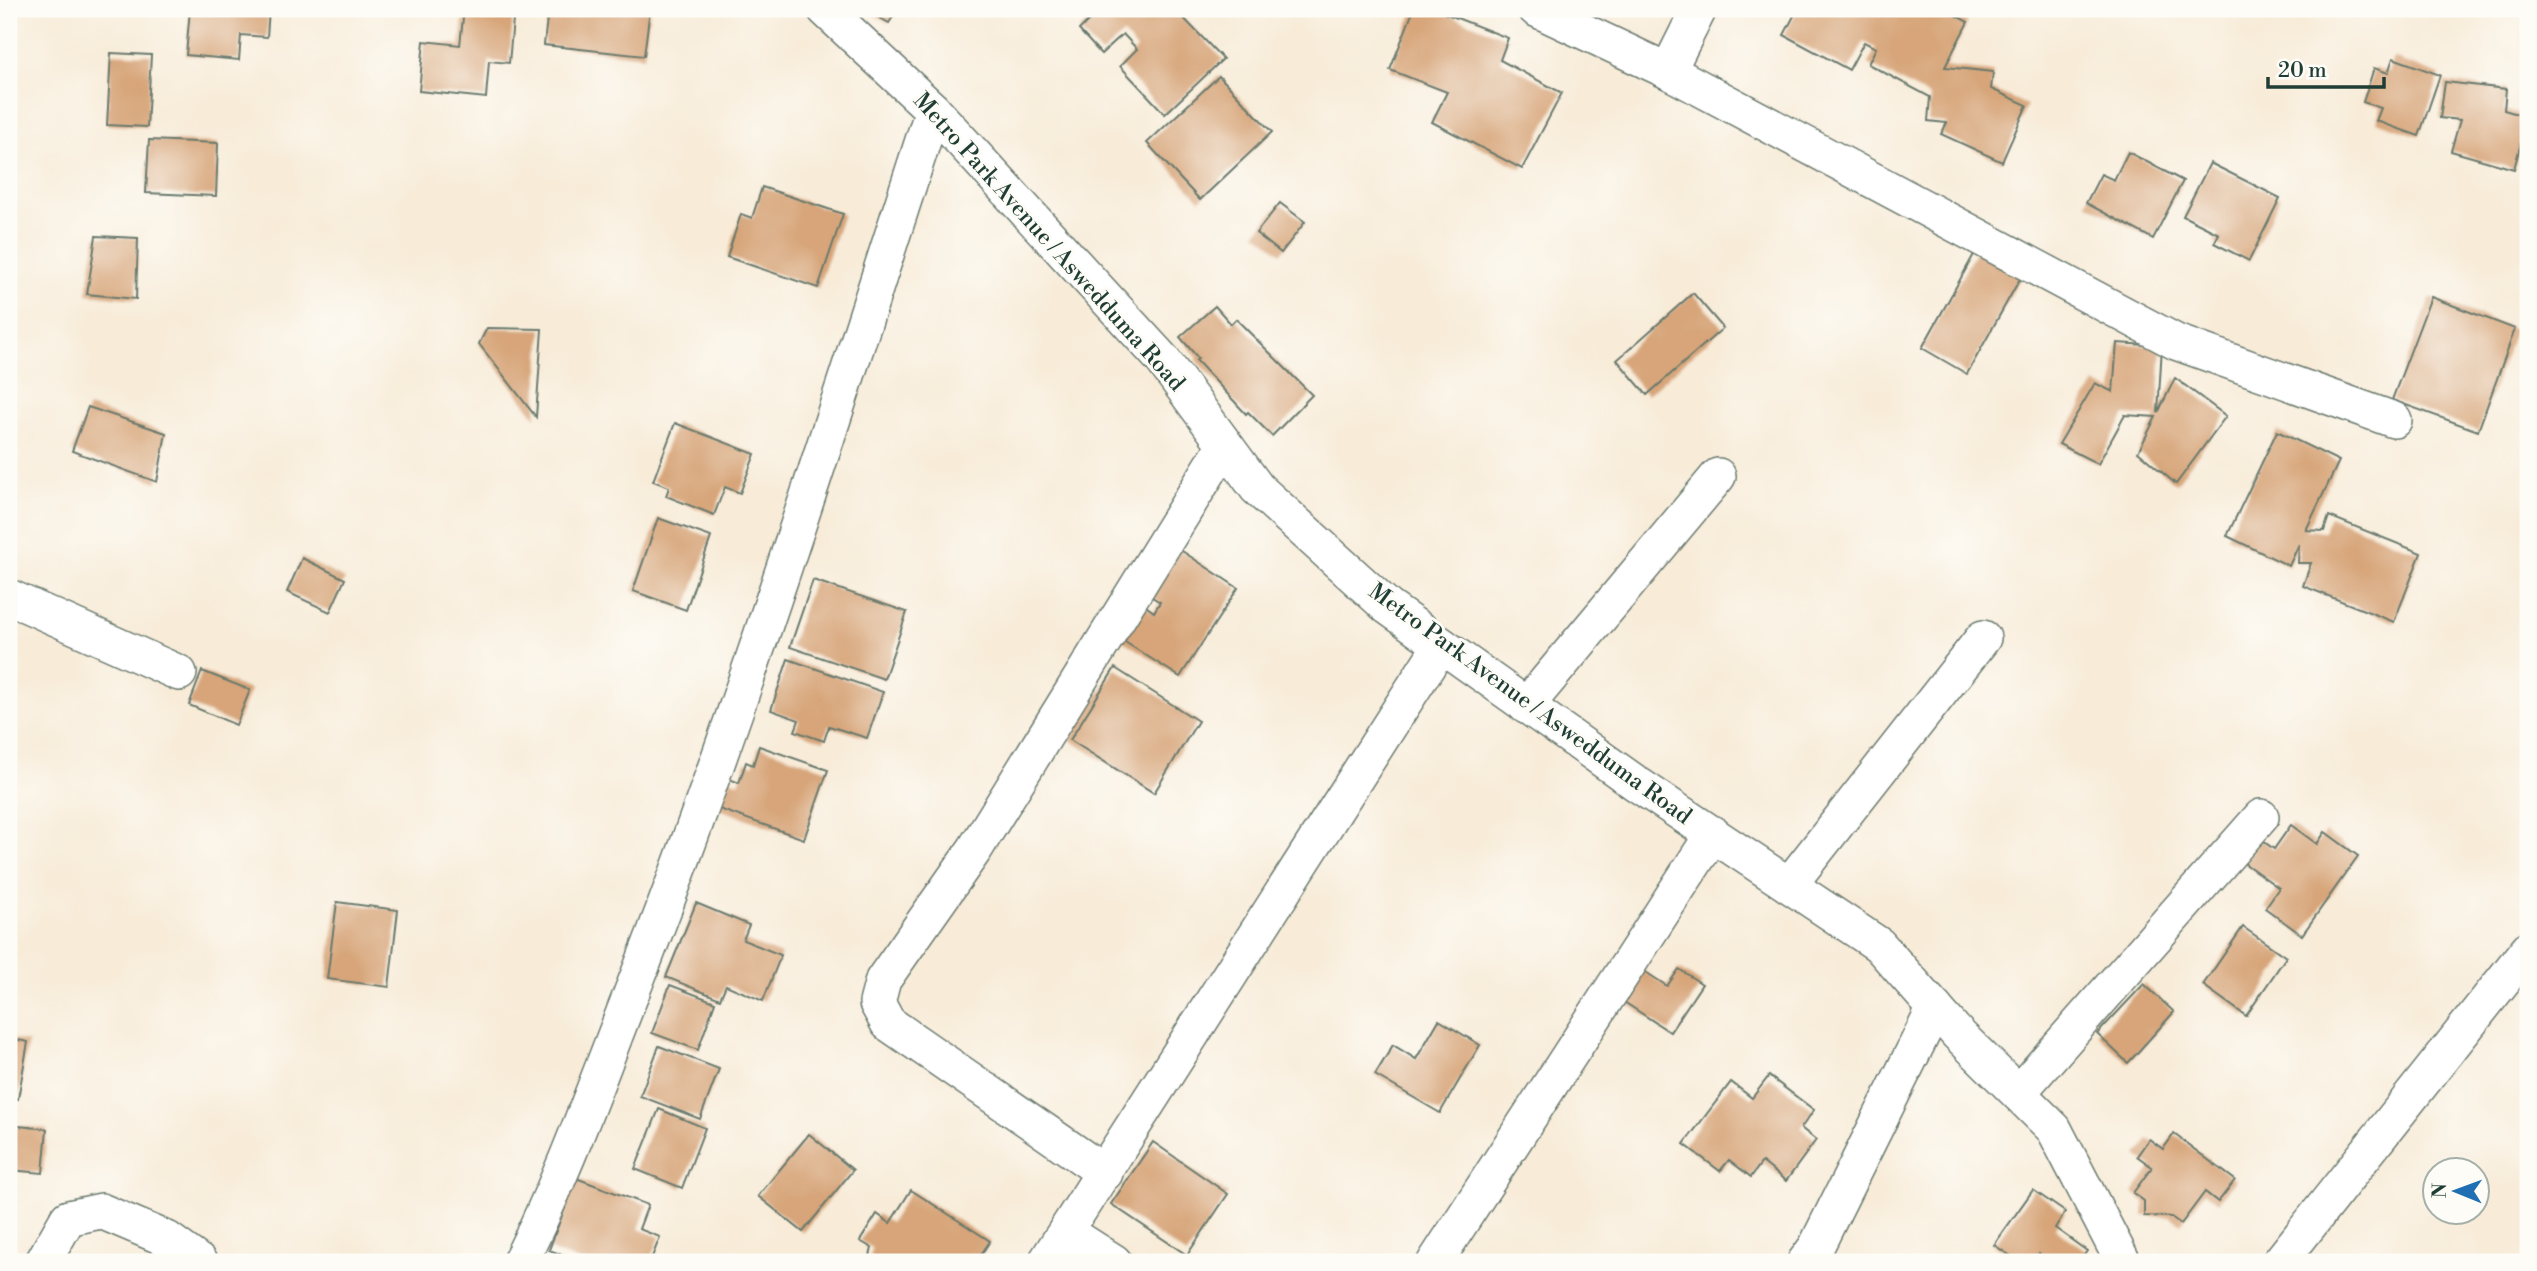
<svg xmlns="http://www.w3.org/2000/svg" width="2537" height="1271" font-family="'Libre Bodoni',serif">
<rect width="100%" height="100%" fill="#fdfcf7"/>
<filter id="ink" filterUnits="userSpaceOnUse"><feTurbulence type="fractalNoise" baseFrequency=".0143" numOctaves="2"/><feDisplacementMap in="SourceGraphic" scale="14" xChannelSelector="R" yChannelSelector="G"/><feConvolveMatrix kernelMatrix="1 2 1 2 8 2 1 2 1" color-interpolation-filters="sRGB"/></filter>
<filter id="wash" filterUnits="userSpaceOnUse"><feTurbulence type="fractalNoise" baseFrequency=".00686" numOctaves="4" result="noise"/><feDisplacementMap in="SourceGraphic" scale="28" xChannelSelector="R" yChannelSelector="G"/><feGaussianBlur stdDeviation="1.57" result="paint"/><feColorMatrix in="noise" values="0 0 0 0 0 0 0 0 0 0 0 0 0 0 0 0 0 1.4 0 .05"/><feComposite in="paint" operator="in"/></filter>
<g filter="url(#wash)">
<rect width="100%" height="100%" fill="#f8ecd9"/>
<g id="blocks">
<g fill="#d7a579">
<polygon points="190,9 269,9 267,37 241,35 239,60 186,55"/>
<polygon points="464,9 514,9 509,63 489,61 486,98 419,91 424,41 460,45"/>
<polygon points="548,9 650,9 644,56 544,45"/>
<polygon points="864,9 898,9 889,23"/>
<polygon points="1100,9 1175,9 1223,59 1165,114 1120,66 1137,49 1123,34 1101,54 1079,30"/>
<polygon points="1414,9 1434,9 1508,38 1500,60 1562,93 1522,169 1432,122 1447,92 1390,70"/>
<polygon points="1790,9 1944,9 1968,22 1945,67 1993,72 1991,89 2027,105 2002,162 1941,134 1947,123 1928,121 1930,97 1868,64 1876,48 1864,42 1849,70 1784,35 1796,12"/>
<polygon points="111,53 151,55 147,127 107,125"/>
<polygon points="2393,58 2440,75 2419,136 2376,121 2381,108 2363,102 2374,68 2388,73"/>
<polygon points="1219,76 1272,132 1200,200 1147,143"/>
<polygon points="2445,82 2506,89 2504,110 2528,117 2514,169 2451,151 2460,120 2440,118"/>
<polygon points="149,140 218,143 216,196 146,193"/>
<polygon points="2128,152 2183,181 2153,239 2086,203 2101,174 2114,180"/>
<polygon points="2210,163 2280,198 2249,261 2214,243 2219,234 2183,216"/>
<polygon points="762,187 843,214 818,288 727,257 741,214 752,218"/>
<polygon points="1280,203 1305,222 1281,253 1256,233"/>
<polygon points="96,236 138,238 136,299 87,294"/>
<polygon points="1977,249 2022,275 1967,374 1922,348"/>
<polygon points="1693,293 1723,328 1647,395 1617,360"/>
<polygon points="2431,297 2515,329 2478,431 2392,400"/>
<polygon points="1215,306 1231,324 1236,319 1312,395 1272,436 1248,412 1246,414 1196,360 1198,358 1180,337"/>
<polygon points="487,328 542,329 536,417 479,344"/>
<polygon points="2117,343 2162,346 2158,413 2175,378 2226,416 2176,484 2138,452 2156,417 2125,415 2098,464 2059,444 2095,383 2113,392"/>
<polygon points="88,407 166,433 157,482 72,451"/>
<polygon points="675,423 755,454 740,493 725,487 714,515 666,496 669,487 653,481"/>
<polygon points="2277,431 2339,461 2306,530 2324,531 2329,516 2421,553 2394,622 2303,586 2311,563 2298,563 2299,544 2289,566 2227,536"/>
<polygon points="658,518 711,537 686,610 633,591"/>
<polygon points="1179,549 1238,588 1180,677 1117,637 1140,602 1154,612 1160,602 1149,595"/>
<polygon points="302,558 345,579 330,612 287,592"/>
<polygon points="813,580 907,612 884,679 790,647"/>
<polygon points="788,659 883,692 867,738 829,726 824,741 795,731 799,720 771,710"/>
<polygon points="1115,668 1198,721 1154,793 1070,740"/>
<polygon points="202,671 250,690 236,725 189,705"/>
<polygon points="759,746 828,770 804,839 719,809 730,779 739,783 746,762 753,765"/>
<polygon points="2291,825 2317,844 2325,832 2358,856 2302,935 2265,908 2279,888 2244,863 2260,839 2274,849"/>
<polygon points="337,902 398,910 389,987 327,979"/>
<polygon points="696,903 749,925 743,940 781,955 763,1001 726,985 720,999 666,977"/>
<polygon points="2243,927 2286,957 2246,1016 2203,985"/>
<polygon points="1641,969 1667,986 1679,969 1702,984 1670,1032 1621,1000"/>
<polygon points="2144,984 2174,1012 2128,1063 2097,1034"/>
<polygon points="670,985 715,1002 698,1050 652,1033"/>
<polygon points="1439,1020 1480,1045 1440,1113 1375,1075 1393,1045 1416,1059"/>
<polygon points="9,1038 28,1042 18,1099 9,1097"/>
<polygon points="659,1046 719,1069 700,1119 640,1096"/>
<polygon points="1769,1076 1814,1110 1801,1128 1816,1140 1786,1181 1762,1162 1751,1177 1729,1160 1720,1171 1684,1144 1731,1082 1752,1098"/>
<polygon points="659,1109 705,1128 682,1188 635,1169"/>
<polygon points="9,1125 47,1129 43,1173 9,1170"/>
<polygon points="809,1134 853,1170 803,1232 758,1196"/>
<polygon points="2174,1134 2235,1180 2218,1202 2205,1192 2181,1224 2171,1217 2144,1216 2144,1201 2133,1193 2152,1167 2137,1156 2149,1139 2163,1149"/>
<polygon points="1153,1142 1228,1194 1187,1255 1111,1204"/>
<polygon points="576,1178 648,1205 639,1229 660,1237 650,1262 582,1262 549,1250"/>
<polygon points="911,1190 990,1241 976,1262 879,1262 870,1256 872,1248 860,1241 877,1214 890,1223"/>
<polygon points="2033,1190 2065,1212 2055,1228 2087,1251 2079,1262 2050,1262 2039,1254 2033,1262 2020,1262 1994,1245"/>
</g>
</g>
</g>
<g filter="url(#ink)">
<use href="#blocks" fill-opacity="0" stroke="#6b7a6e" stroke-width="2"/>
<g fill="none" stroke-linecap="round" stroke-linejoin="round">
<defs>
<g id="minor">
<polyline points="825,9 933,110 1162,359 1257,488 1388,607 1637,784 1879,945 1957,1033 2054,1129 2123,1262"/>
<polyline points="1536,9 1668,71 2176,342 2394,420"/>
<polyline points="1668,71 1699,9"/>
<polyline points="9,597 179,673"/>
<polyline points="1526,706 1718,476"/>
<polyline points="1789,885 1983,638"/>
<polyline points="2018,1093 2261,817"/>
<polyline points="1105,1173 888,1023 877,1003 883,980 975,849 1225,445"/>
<polyline points="1067,1232 1114,1262"/>
<polyline points="43,1262 68,1218 101,1211 167,1239 199,1262"/>
<path d="M520 1262C564 1174 597 1081 633 989 746 701 837 404 933 110"/>
<polyline points="1046,1262 1441,645"/>
<polyline points="1435,1262 1713,834"/>
<polyline points="1805,1262 1816,1247 1935,1008"/>
<polyline points="2280,1262 2528,949"/>
</g>
</defs>
<use href="#minor" stroke="#6b7a6e" stroke-width="38"/>
<use href="#minor" stroke="#fff" stroke-width="35"/>
</g>
</g>
<g text-anchor="middle" dominant-baseline="central" stroke-width="6" stroke-linejoin="round" paint-order="stroke">
<g font-size="23" fill="#1f3d34" stroke="#fdfcf7">
<text transform="translate(1049 242) rotate(48)">Metro Park Avenue / Aswedduma Road</text>
<text transform="translate(1530 704) rotate(36)">Metro Park Avenue / Aswedduma Road</text>
</g>
</g>
<rect width="2537" height="1271" fill="none" stroke="#fdfcf7" stroke-width="35"/>
<g transform="translate(2456 1191) rotate(271)"><circle r="33" fill="#fdfcf7" stroke="#a4b0a9" stroke-width="2"/>
<path d="M0-5L12 26L0 18L-12 26Z" fill="#1f6fb2"/>
<text y="-10" font-size="19" font-weight="bold" text-anchor="middle" fill="#1f3d34">N</text>
</g>
<path d="M2268 77v10h116v-10" fill="none" stroke="#1f3d34" stroke-width="3.5"/>
<text x="2278" y="77" font-size="21" fill="#1f3d34" stroke="#fdfcf7" stroke-width="5" paint-order="stroke">20 m</text>
</svg>
